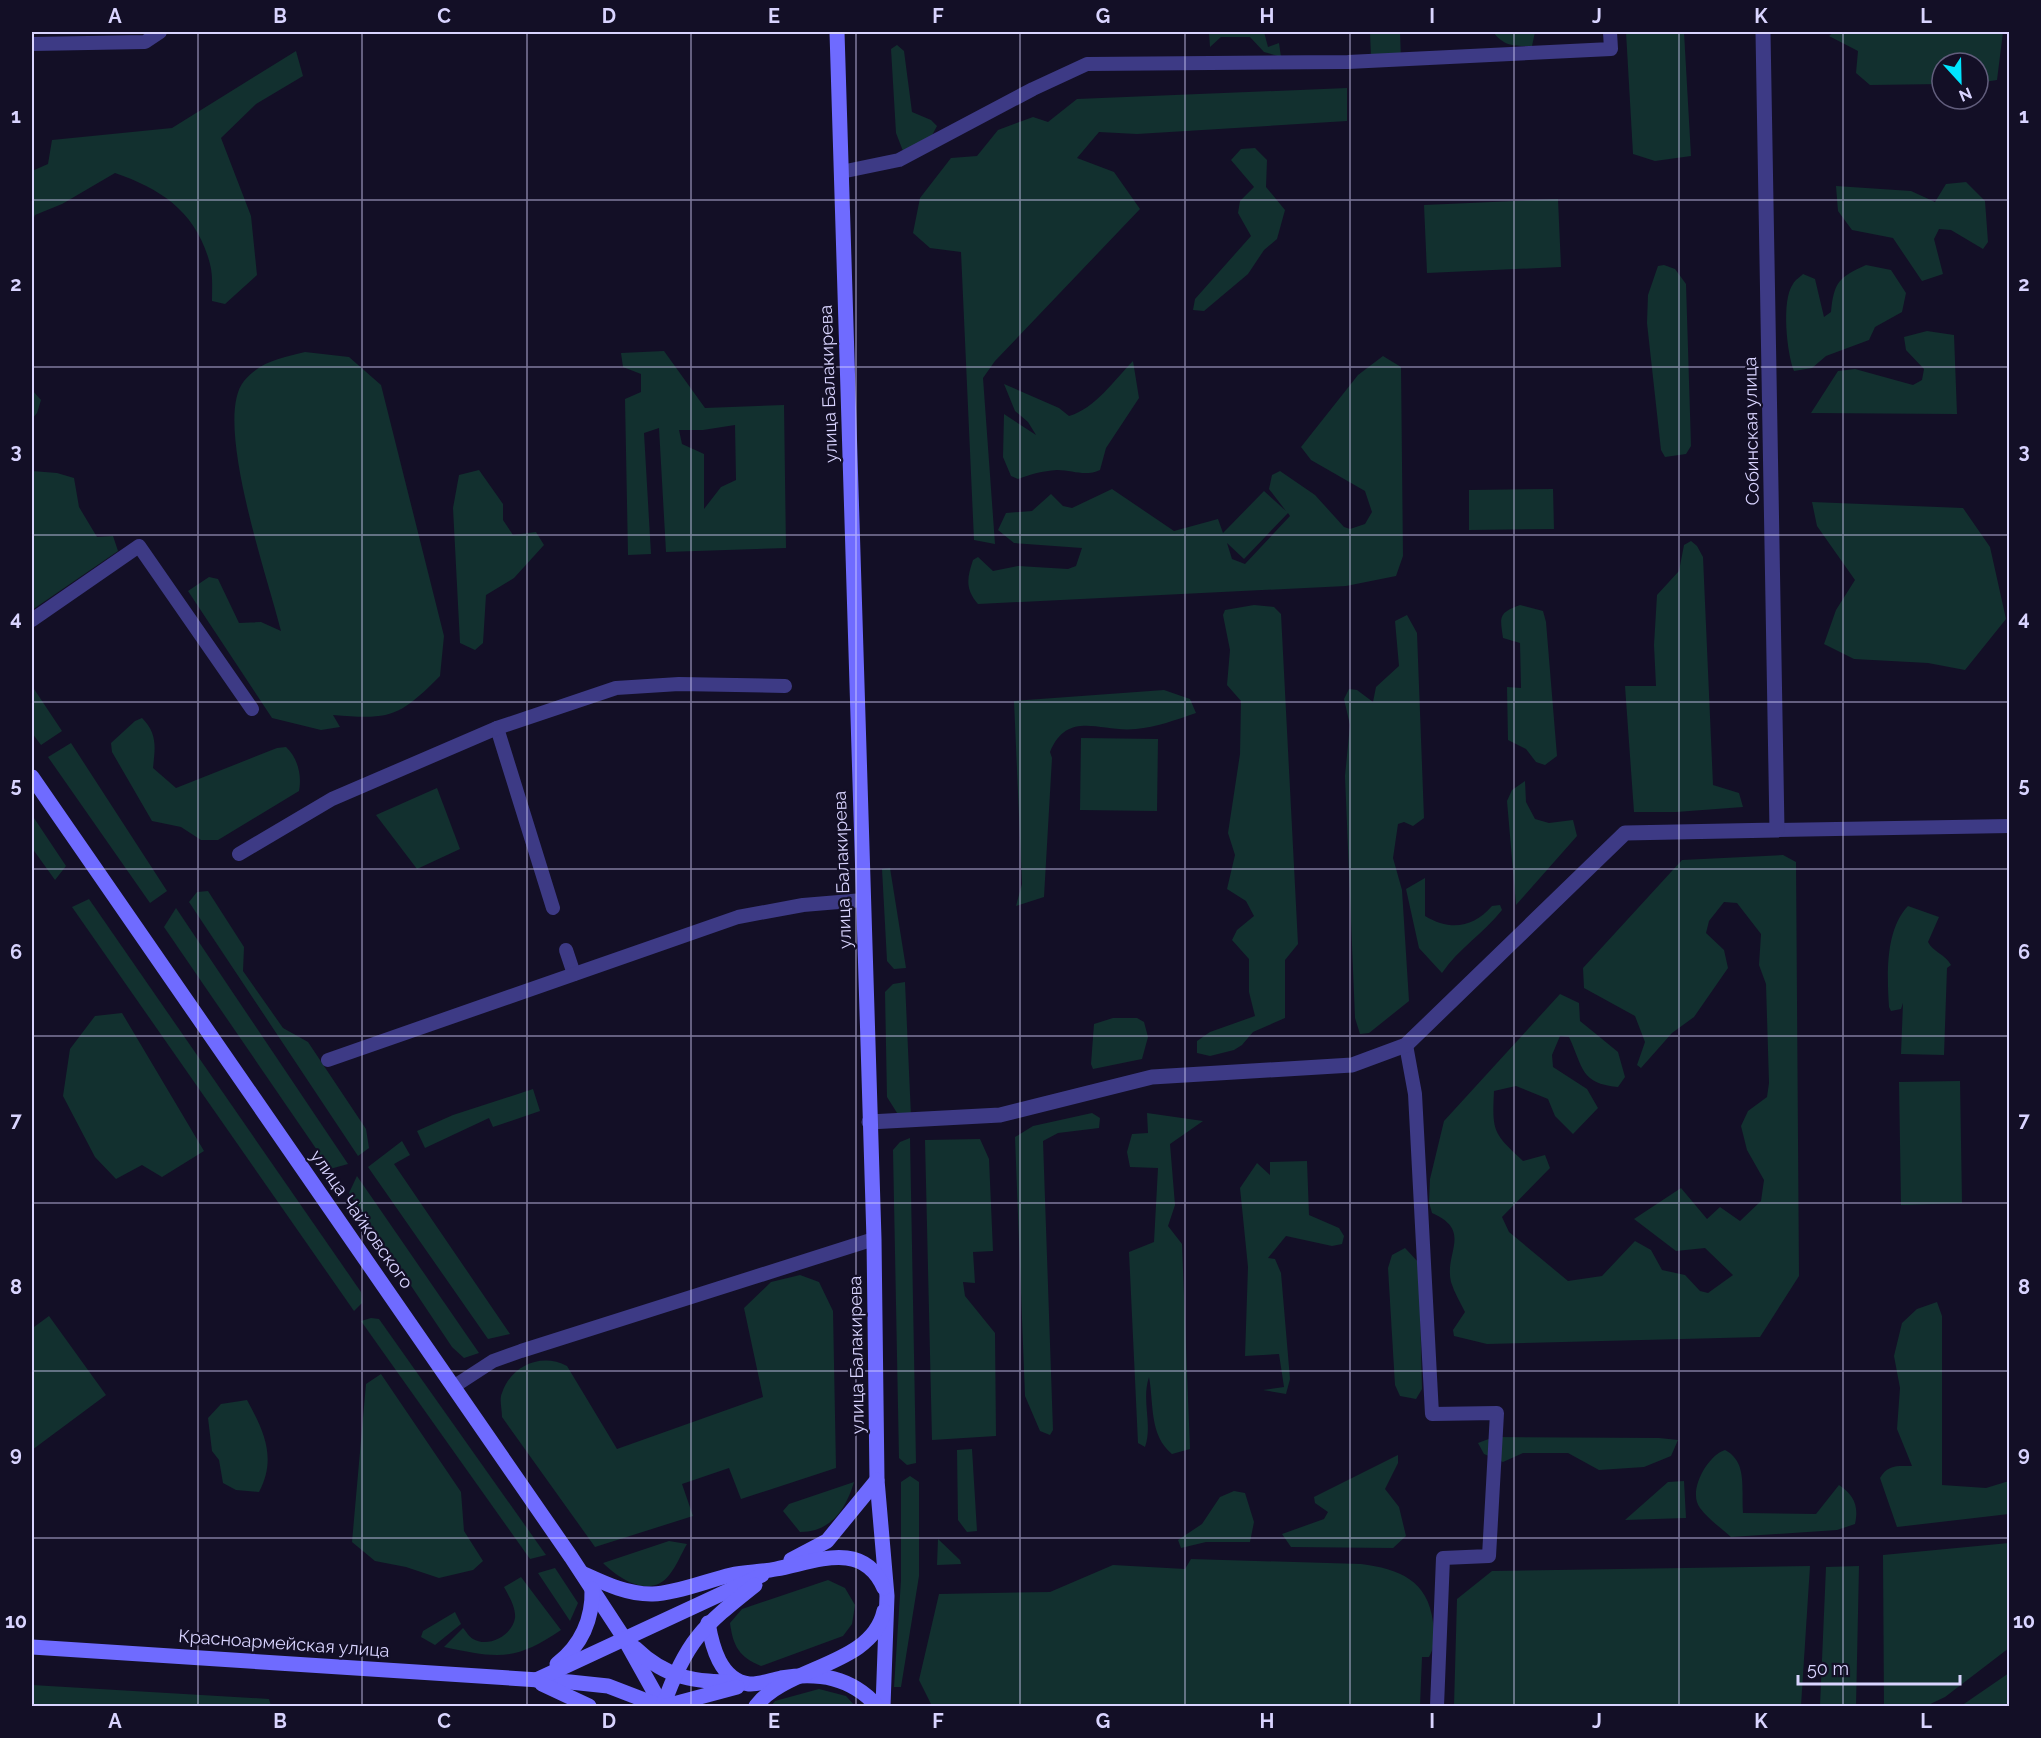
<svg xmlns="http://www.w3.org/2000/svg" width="2041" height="1738" font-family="Raleway,sans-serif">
<rect width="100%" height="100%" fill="#130f26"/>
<g fill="#12302f" fill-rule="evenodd">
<polygon points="1209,32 1264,32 1268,47 1279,43 1281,57 1264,52 1250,37 1221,37 1210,47"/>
<polygon points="1370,32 1400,32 1401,59 1371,57"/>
<path d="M1493 32H1535L1532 46C1514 46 1505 47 1493 32Z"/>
<polygon points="1626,32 1684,32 1691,156 1655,161 1633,154"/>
<polygon points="1834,32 2003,32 1997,80 1978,83 1978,63 1942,63 1942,84 1870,85 1856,73 1858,51 1829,36"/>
<polygon points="897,45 904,51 912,112 931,120 937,126 930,139 903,151 896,133 891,49"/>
<path d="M296 51 303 76 256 104 221 138 251 216 257 275 225 304 212 301C212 289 213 275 210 264 197 213 162 189 115 173L62 204 35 215 32 223V171L48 164 52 140 172 128Z"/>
<polygon points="1347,88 1347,121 1137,134 1099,132 1077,158 1114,172 1140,209 995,361 983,378 995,544 974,540 961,252 930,248 913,233 920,198 951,158 977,156 998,130 1033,117 1048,122 1077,99"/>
<polygon points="1255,148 1267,160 1266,187 1285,210 1277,239 1264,250 1248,274 1204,311 1193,310 1195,299 1251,236 1238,213 1240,201 1254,187 1231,160 1241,149"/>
<polygon points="1966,182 1985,201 1988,242 1983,249 1951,230 1939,229 1934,239 1943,274 1922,281 1893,238 1852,230 1838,211 1836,186 1911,191 1935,202 1946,184"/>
<polygon points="1558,199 1561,267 1427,273 1424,205"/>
<polygon points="1664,265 1675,269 1686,284 1691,446 1686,454 1665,457 1661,450 1647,323 1648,295 1658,266"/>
<path d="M1866 265 1891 270 1906 293 1902 312 1875 327 1869 340 1826 356 1812 368 1794 371C1787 354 1781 300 1793 284 1795 280 1800 277 1803 274L1815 279 1824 317 1831 312C1834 282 1839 277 1866 265Z"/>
<polygon points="1927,331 1954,335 1957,414 1811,413 1838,371 1855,369 1913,385 1922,380 1924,369 1906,350 1904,337"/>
<path d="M664 351 705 408 784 405 786 548 666 552 659 428 644 433 651 554 628 555 625 399 641 392V374L623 367 621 353ZM735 425 736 480 721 487 704 509V454L682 444 679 430H703Z"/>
<path d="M305 352 349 357 381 385 444 636 440 676C399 717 391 720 333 715L340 727 321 730 272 718 188 591 209 577 218 579 239 623 261 622 281 631C269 581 212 420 244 381 261 361 281 358 305 352Z"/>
<path d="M1383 356 1401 367 1403 556 1396 576 1346 586 978 604C965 589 967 578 973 560L978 557 993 571 1018 566 1068 569 1076 566 1082 548 1014 543 998 530 1006 513 1032 511 1051 494 1063 506 1072 508 1112 489 1174 531 1218 519 1223 533 1264 491 1286 511 1269 489 1272 475 1280 471 1315 495 1344 527 1350 529 1365 524 1372 512 1365 491 1311 460 1301 447 1358 375ZM1288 513 1290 516 1245 564 1232 559 1227 543 1244 559Z"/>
<path d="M1133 361 1139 398 1106 448 1100 470C1085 477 1073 470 1057 470 1042 471 1031 474 1018 479L1011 476 1003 457 1004 414 1036 435 1028 422 1015 411 1004 384 1059 408 1069 416C1095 409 1115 379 1133 361Z"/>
<polygon points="32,390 41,400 37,413 32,419"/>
<polygon points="479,470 503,504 503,520 513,535 536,532 544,545 514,578 486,595 483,643 475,650 460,643 453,508 459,475"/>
<polygon points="32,471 57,473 74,478 79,507 97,537 113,536 118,551 32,610"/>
<polygon points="1553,489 1554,529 1469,530 1469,490"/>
<polygon points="1812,502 1963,508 1990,547 2006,619 1965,670 1928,663 1854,659 1824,644 1836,610 1855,580 1817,526"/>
<polygon points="1691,541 1697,546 1703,557 1713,785 1739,793 1743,807 1676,812 1634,812 1625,686 1656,686 1654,645 1657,595 1679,571 1684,545"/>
<polygon points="1254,605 1274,607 1281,614 1298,944 1285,960 1285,1018 1253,1032 1242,1045 1234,1050 1210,1056 1197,1053 1197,1041 1210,1032 1255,1016 1249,992 1249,959 1232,940 1237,930 1254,916 1246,901 1227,889 1235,855 1228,833 1240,754 1241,701 1227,685 1230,650 1223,615 1225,610"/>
<path d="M1520 605 1543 611 1546 622 1557 756 1545 765 1536 762 1526 749 1508 740 1507 687 1521 688 1520 643 1503 638C1500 617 1498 613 1520 605Z"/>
<polygon points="1407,615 1417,633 1424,818 1413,826 1404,822 1398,824 1393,858 1402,890 1409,1001 1369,1033 1360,1034 1355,1018 1345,776 1350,725 1344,699 1349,689 1357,690 1373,702 1376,687 1399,666 1395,621"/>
<polygon points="32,686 62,731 41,745 32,733"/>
<path d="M1164 690 1190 699 1196 713C1176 720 1156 727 1136 729 1101 733 1068 709 1050 752L1052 758 1044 897 1016 906 1022 884 1014 701Z"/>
<path d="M142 718C158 734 155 748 153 768L176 788 277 748 286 747C298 758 302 776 299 791L218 840H201L181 827 152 821 112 752 111 743 135 721Z"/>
<polygon points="1081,738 1158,739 1157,811 1080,810"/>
<polygon points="71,743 167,891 150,903 48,757"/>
<polygon points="1525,781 1526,802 1535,819 1549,823 1573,820 1577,836 1516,905 1507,801 1512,790"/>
<polygon points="437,788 460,849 417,869 376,815"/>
<polygon points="32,815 66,866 55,880 32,848"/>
<path d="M1783 855 1796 862 1799 1276 1760 1337 1487 1344 1454 1336 1453 1330 1465 1312C1460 1302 1454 1292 1451 1282 1444 1252 1473 1231 1432 1213L1429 1202 1430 1179 1444 1121 1560 994 1579 1003 1580 1021 1618 1052 1625 1077 1618 1087C1580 1083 1584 1069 1569 1037L1560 1036 1552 1055 1553 1067 1587 1089 1598 1108 1573 1134 1555 1116 1548 1099 1516 1086 1494 1091C1492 1132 1493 1133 1523 1161L1545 1155 1550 1168 1502 1217 1509 1232 1568 1281 1602 1276 1635 1241 1651 1250 1662 1270 1685 1275 1700 1291 1708 1293 1733 1275 1705 1248 1676 1251 1634 1219 1681 1188 1707 1219 1720 1207 1740 1221 1761 1201 1764 1180 1747 1150 1741 1126 1748 1111 1767 1097 1769 1083 1766 984 1759 965 1761 934 1737 903 1724 902 1709 921 1706 933 1724 950 1728 968 1694 1017 1672 1033 1641 1068 1637 1065 1645 1042 1635 1016 1584 988 1583 968 1682 860Z"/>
<polygon points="890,868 906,968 894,969 887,961 882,869"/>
<path d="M1425 878V916C1450 931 1473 928 1492 906L1500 905 1502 910C1484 933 1459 948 1442 973L1419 948 1406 889Z"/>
<polygon points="208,891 244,947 243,971 283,1028 308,1042 366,1129 369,1148 358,1156 189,902 197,892"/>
<polygon points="89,899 361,1292 362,1303 354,1311 72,907"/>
<path d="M1908 906 1939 917 1928 942C1933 952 1945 954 1951 965L1947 968 1944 1055 1901 1054 1903 1003 1901 1009 1891 1011 1889 1007C1887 975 1885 930 1908 906Z"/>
<polygon points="176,908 348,1164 330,1169 164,927"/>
<polygon points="905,982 911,1116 899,1116 887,1097 885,992 893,984"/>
<polygon points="122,1013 204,1151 162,1177 142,1165 116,1179 95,1157 63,1096 70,1049 95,1016"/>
<polygon points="1113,1018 1137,1018 1144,1022 1148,1037 1142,1059 1093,1069 1091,1064 1094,1024"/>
<polygon points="1960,1081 1962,1203 1901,1205 1899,1082"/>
<polygon points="533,1089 540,1111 493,1127 489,1118 425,1148 417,1131 453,1115"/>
<polygon points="1092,1113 1100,1118 1099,1128 1058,1133 1043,1141 1053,1430 1050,1435 1040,1431 1025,1396 1015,1137 1033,1126"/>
<path d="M1147 1113 1203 1121 1170 1144 1175 1205 1168 1226 1182 1244 1190 1449 1172 1454C1149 1435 1154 1404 1149 1377 1141 1401 1153 1424 1145 1447L1138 1443 1129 1252 1154 1242 1158 1168 1130 1167 1127 1152 1132 1134 1148 1133Z"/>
<polygon points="910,1138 916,1463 907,1465 899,1458 893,1150 900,1142"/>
<polygon points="980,1139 989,1159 993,1251 973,1252 975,1283 963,1282 965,1296 995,1333 996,1436 932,1440 925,1140"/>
<polygon points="402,1141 410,1155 394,1164 510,1334 488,1339 368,1167"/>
<polygon points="1307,1161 1309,1215 1339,1228 1344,1236 1342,1244 1332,1246 1286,1236 1268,1258 1275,1259 1281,1273 1290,1379 1286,1394 1263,1390 1284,1387 1279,1354 1245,1356 1248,1267 1240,1188 1257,1163 1270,1175 1270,1162"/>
<polygon points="357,1176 479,1353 464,1358 452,1347 349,1193"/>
<polygon points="1405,1248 1419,1263 1422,1389 1416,1399 1400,1396 1395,1385 1388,1268 1392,1255"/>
<path d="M800 1275 819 1282 833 1311 836 1468 741 1499 729 1468 682 1484 693 1516 595 1547 502 1417C502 1409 499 1399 502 1393 511 1366 541 1352 567 1366L617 1449 763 1397 744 1308 771 1282Z"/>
<path d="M1937 1302 1942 1316V1485L1986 1488 2009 1481V1514L1897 1527 1880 1478C1888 1464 1898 1466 1912 1466L1897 1429 1900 1388 1894 1356 1902 1323 1917 1309Z"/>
<polygon points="49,1316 106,1395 32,1450 34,1327"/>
<polygon points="371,1318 379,1319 546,1555 530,1559 361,1321"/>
<polygon points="381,1374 461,1492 464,1531 483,1561 473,1570 439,1578 406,1567 375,1561 352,1542 366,1384"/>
<path d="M247 1400C264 1431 277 1458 259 1492L236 1490 223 1483 219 1460 212 1451 208 1418 221 1404Z"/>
<polygon points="1494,1437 1659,1438 1678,1440 1671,1456 1644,1467 1599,1470 1568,1453 1523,1453 1503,1462 1484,1454 1478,1443"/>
<polygon points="972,1449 977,1531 967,1532 958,1520 957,1450"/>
<path d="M1725 1450C1748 1462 1741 1489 1743 1513L1816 1514 1839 1485C1854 1495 1859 1506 1855 1524L1837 1530 1731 1537C1721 1528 1708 1519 1700 1508 1687 1491 1708 1455 1725 1450Z"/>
<polygon points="1398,1455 1398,1463 1385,1489 1399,1507 1406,1536 1393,1548 1291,1547 1282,1534 1324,1519 1328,1512 1315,1503 1314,1497"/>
<polygon points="910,1476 919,1482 919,1576 901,1687 894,1687 901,1580 901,1482"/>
<polygon points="1684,1481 1686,1518 1625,1520 1668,1482"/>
<path d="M854 1482C846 1509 831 1532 800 1532L783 1511 789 1504Z"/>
<polygon points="1234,1491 1245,1493 1254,1522 1250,1542 1206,1542 1181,1548 1178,1540 1202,1524 1220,1497"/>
<polygon points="938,1539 960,1560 961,1564 937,1565"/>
<path d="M669 1541 687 1544C681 1554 677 1565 670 1574 651 1600 619 1579 603 1563Z"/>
<polygon points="2009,1543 2009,1648 1945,1697 1926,1706 1884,1706 1883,1555"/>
<path d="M1191 1559 1361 1564C1399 1569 1428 1580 1433 1622 1435 1636 1436 1644 1429 1657H1422L1420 1706H932L919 1680 939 1594 1050 1592 1113 1565 1185 1569Z"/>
<polygon points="1810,1566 1801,1706 1454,1706 1457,1599 1492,1571"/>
<polygon points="1859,1566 1856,1706 1820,1706 1826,1567"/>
<polygon points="555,1568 578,1603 570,1621 538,1573"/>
<path d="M521 1577 561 1630C514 1662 497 1658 444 1647L463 1628C466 1631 469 1637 473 1639 488 1648 512 1636 515 1618 516 1608 509 1596 504 1587Z"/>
<path d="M828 1580 845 1588 855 1605 852 1624 843 1636 761 1666C739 1657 733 1646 730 1623L742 1609Z"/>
<polygon points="455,1612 461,1624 435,1645 421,1637 423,1631"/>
<polygon points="2009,1673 2009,1706 1961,1706"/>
<polygon points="32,1685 269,1699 271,1706 32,1706"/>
<polygon points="819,1689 846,1696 855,1706 771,1706 775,1701"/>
</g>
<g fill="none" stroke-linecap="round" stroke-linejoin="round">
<g stroke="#3d3a85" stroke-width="14">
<polyline points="32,44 145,42 160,32"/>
<polyline points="841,172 899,160 1033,89 1087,64 1348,62 1611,49 1610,32"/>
<polyline points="32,620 139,546 252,709"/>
<polyline points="497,728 553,908"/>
<polyline points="1777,830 2010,826"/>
<polyline points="239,854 332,799 497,728 616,688 679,684 785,686"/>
<polyline points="566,950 574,974"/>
<polyline points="1406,1045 1415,1094 1432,1414 1497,1413 1489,1556 1443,1558 1437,1706"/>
<polyline points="328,1060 738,917 803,905 863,900"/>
<polyline points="453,1387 493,1361 521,1351 874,1239"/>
</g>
<polyline stroke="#3d3a85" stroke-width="15" points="869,1122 1000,1115 1152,1077 1352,1065 1406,1045 1625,833 1777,830 1763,32"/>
<g stroke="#6f6bff" stroke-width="15">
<polyline points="837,32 874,1239 877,1480 887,1596 883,1706"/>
<polyline points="32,777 571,1557 624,1638 662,1706"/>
<polyline points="791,1560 827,1541 877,1480"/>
<path d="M582 1573C604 1583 626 1594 651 1594 671 1595 709 1580 731 1575 745 1572 761 1572 776 1569 815 1562 863 1539 884 1588"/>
<path d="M708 1623C712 1646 720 1680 749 1684 758 1685 771 1680 781 1678 819 1672 851 1677 877 1706"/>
<polyline points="32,1647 570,1682 608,1686 660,1706"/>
<path d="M635 1648C669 1681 697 1681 742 1683"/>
<path d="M557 1664C581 1646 593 1619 592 1589"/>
<polyline points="536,1680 762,1575"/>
<polyline points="542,1684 589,1706"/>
<path d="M663 1706C686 1641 702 1627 755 1585"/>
<polyline points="666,1706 737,1687"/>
<path d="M756 1706C786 1666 872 1666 884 1611"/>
</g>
</g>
<path fill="none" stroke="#d9d4ff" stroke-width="1.5" stroke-opacity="0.55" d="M198 32V1706M362 32V1706M527 32V1706M691 32V1706M856 32V1706M1020 32V1706M1185 32V1706M1350 32V1706M1514 32V1706M1679 32V1706M1843 32V1706M32 200H2010M32 367H2010M32 535H2010M32 702H2010M32 869H2010M32 1036H2010M32 1203H2010M32 1371H2010M32 1538H2010"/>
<g text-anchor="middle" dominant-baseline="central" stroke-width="4.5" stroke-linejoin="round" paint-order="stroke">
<g font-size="18" fill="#d9d4ff" stroke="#130f26">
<text transform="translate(828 384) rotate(-92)">улица Балакирева</text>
<text transform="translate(1751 431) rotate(-91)">Собинская улица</text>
<text transform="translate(842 870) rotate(-92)">улица Балакирева</text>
<text transform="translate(362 1219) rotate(55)">улица Чайковского</text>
<text transform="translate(856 1355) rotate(-91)">улица Балакирева</text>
<text transform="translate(284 1643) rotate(4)">Красноармейская улица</text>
</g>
</g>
<rect width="2041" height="1738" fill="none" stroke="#130f26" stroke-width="66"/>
<g transform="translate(1960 81) rotate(158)"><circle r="28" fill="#130f26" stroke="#625e7d" stroke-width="1.5"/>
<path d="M0-4.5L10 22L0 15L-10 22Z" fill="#00e5ff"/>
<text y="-9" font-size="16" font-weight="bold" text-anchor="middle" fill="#d9d4ff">N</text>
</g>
<path d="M1798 1675v9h162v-9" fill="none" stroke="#d9d4ff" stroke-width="3"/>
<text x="1807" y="1675" font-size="18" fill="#d9d4ff" stroke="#130f26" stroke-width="4.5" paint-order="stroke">50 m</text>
<rect x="33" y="33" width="1975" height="1672" fill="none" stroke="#d9d4ff" stroke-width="2"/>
<g font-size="20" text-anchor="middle" font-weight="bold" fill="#d9d4ff">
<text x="115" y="23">A</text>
<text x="280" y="23">B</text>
<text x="444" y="23">C</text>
<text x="609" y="23">D</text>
<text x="774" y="23">E</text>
<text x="938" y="23">F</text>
<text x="1103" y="23">G</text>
<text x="1267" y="23">H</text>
<text x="1432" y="23">I</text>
<text x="1597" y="23">J</text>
<text x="1761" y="23">K</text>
<text x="1926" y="23">L</text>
<text x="16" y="123">1</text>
<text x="2024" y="123">1</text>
<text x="16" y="291">2</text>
<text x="2024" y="291">2</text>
<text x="16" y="458">3</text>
<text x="2024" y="458">3</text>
<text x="16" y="625">4</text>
<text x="2024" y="625">4</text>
<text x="16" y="792">5</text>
<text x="2024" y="792">5</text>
<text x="16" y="959">6</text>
<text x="2024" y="959">6</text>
<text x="16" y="1127">7</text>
<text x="2024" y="1127">7</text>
<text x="16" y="1294">8</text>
<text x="2024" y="1294">8</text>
<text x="16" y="1461">9</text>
<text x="2024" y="1461">9</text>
<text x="16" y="1628">10</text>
<text x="2024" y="1628">10</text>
<text x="115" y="1728">A</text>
<text x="280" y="1728">B</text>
<text x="444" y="1728">C</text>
<text x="609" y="1728">D</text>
<text x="774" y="1728">E</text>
<text x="938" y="1728">F</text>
<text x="1103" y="1728">G</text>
<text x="1267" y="1728">H</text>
<text x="1432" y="1728">I</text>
<text x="1597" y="1728">J</text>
<text x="1761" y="1728">K</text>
<text x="1926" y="1728">L</text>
</g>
</svg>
